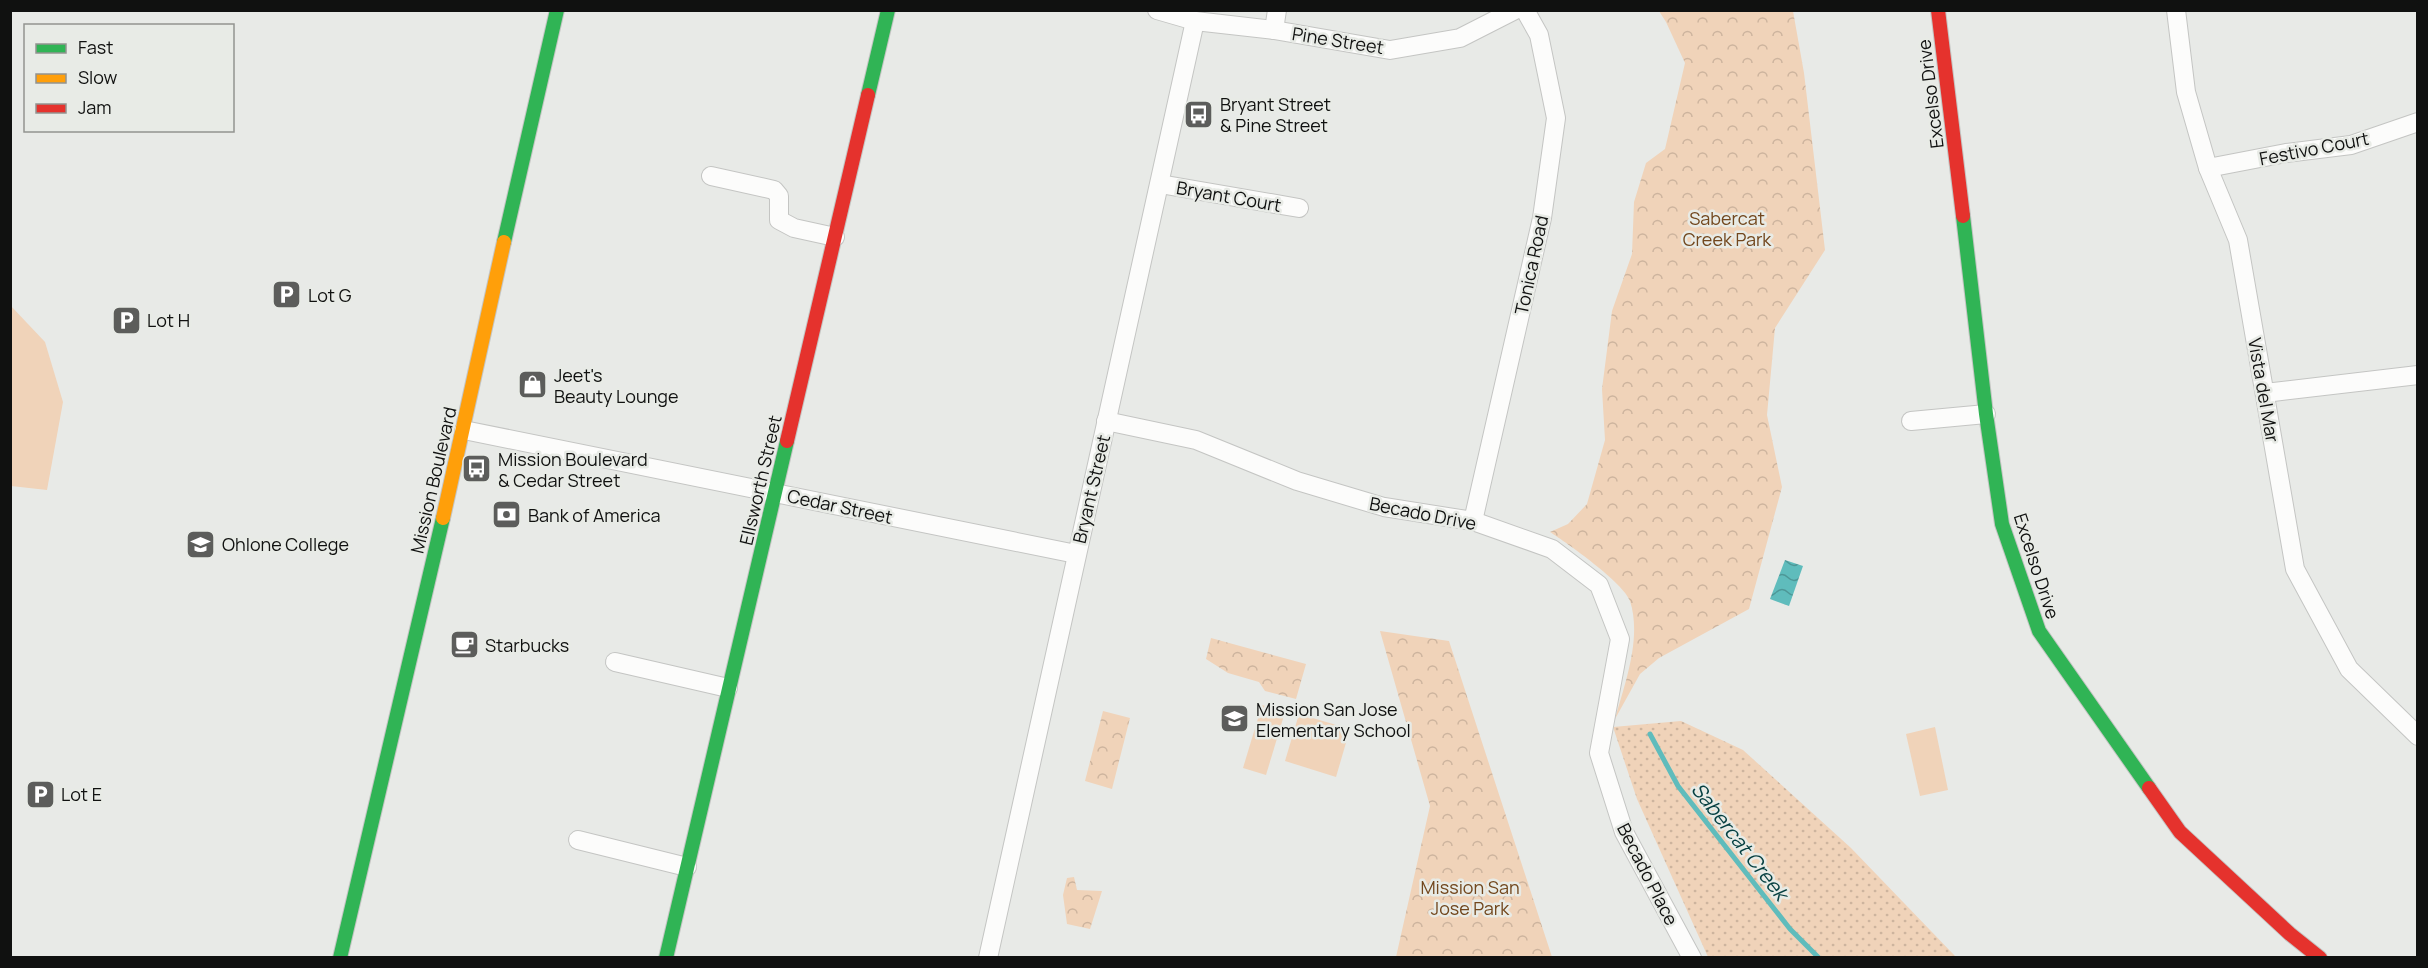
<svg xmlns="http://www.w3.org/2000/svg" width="2428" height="968" font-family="Manrope,sans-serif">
<defs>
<pattern id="grass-dots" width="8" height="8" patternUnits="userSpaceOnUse" patternTransform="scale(1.5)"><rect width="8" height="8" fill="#f0d3b9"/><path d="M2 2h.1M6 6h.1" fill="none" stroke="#cdb49e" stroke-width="1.8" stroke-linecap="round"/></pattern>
<pattern id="park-crowns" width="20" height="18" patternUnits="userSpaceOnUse" patternTransform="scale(1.5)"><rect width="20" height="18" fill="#f0d3b9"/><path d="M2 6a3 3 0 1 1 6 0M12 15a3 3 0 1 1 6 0" fill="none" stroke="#cdb49e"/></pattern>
<pattern id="water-waves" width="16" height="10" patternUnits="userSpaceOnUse" patternTransform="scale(1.5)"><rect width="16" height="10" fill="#5fbcbc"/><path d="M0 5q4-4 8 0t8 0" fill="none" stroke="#4d9797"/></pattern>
</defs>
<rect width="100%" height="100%" fill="#e8eae7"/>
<polygon fill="url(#grass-dots)" points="1681,721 1743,750 1851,848 1956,957 1708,957 1637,799 1613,727"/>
<g fill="url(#park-crowns)">
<path d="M1659 11H1793L1804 73 1825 250 1775 328 1767 415 1782 487 1749 609 1659 658 1640 674 1615 719C1625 683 1642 638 1630 601 1624 583 1567 543 1550 532L1568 524 1587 504 1605 440 1602 389 1612 311 1632 254 1634 202 1646 163 1665 149 1685 63 1666 22Z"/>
<polygon points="1380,631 1449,641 1552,957 1396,957 1430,806"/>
<polygon points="1211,638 1306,664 1296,699 1265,691 1259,682 1228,673 1206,659"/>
<polygon points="1103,711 1130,718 1112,789 1085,781"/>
<polygon points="1074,877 1077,890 1102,891 1090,929 1067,924 1063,895 1067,878"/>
</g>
<g fill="#f0d3b9">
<polygon points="10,305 45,342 63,402 47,490 11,486"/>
<polygon points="1262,705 1285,712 1266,775 1243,768"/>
<polygon points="1299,714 1350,729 1336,777 1285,761"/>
<polygon points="1935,727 1948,790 1920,796 1906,734"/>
</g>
<polygon fill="url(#water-waves)" points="1785,560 1803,566 1789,606 1770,599"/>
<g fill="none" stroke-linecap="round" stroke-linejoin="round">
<polyline stroke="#5fbcbc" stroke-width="5" points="1650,734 1678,786 1790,929 1819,958"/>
<defs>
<g id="street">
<polyline points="1157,10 1195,21 1274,30 1390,50 1460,38 1515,10"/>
<polyline points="2176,10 2186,92 2208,168 2238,240 2295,569 2349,669 2418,736"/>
<polyline points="1274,30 1277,10"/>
<polyline points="2208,168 2286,153 2351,145 2418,122"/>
<polyline points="711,176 774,190 779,196 779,220 794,228 835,237"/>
<polyline points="1160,184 1299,208"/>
<polyline points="2265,393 2418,375"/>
<polyline points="1106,421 1196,440 1297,481 1384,507 1473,521 1552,549 1599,585 1620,639 1599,753 1624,832 1692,958"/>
<polyline points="1911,421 1986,414"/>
<polyline points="464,430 1076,554"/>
<polyline points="1473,521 1542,218 1556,118 1539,35 1525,10"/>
<polyline points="615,662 728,688"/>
<polyline points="578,840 687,867"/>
<polyline points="988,958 1195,21"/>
</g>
<g id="fast">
<polyline points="868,95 888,10"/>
<polyline points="1963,216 1986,414 2002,524 2039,631 2149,788"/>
<polyline points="504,242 557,10"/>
<polyline points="340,958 443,518"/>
<polyline points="666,958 787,441"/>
</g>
<polyline id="slow" points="443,518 504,242"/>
<g id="jam">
<polyline points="1938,10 1963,216"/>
<polyline points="787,441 868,95"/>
<polyline points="2149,788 2180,832 2290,934 2320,958"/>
</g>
</defs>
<use href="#street" stroke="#c4c5c3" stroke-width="20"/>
<use href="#fast" stroke="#c4c5c3" stroke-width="16"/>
<use href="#slow" stroke="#c4c5c3" stroke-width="16"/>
<use href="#jam" stroke="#c4c5c3" stroke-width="16"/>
<use href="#street" stroke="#fcfcfb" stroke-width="18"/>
<use href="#fast" stroke="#30b455" stroke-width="14"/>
<use href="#slow" stroke="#ff9f0a" stroke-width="14"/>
<use href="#jam" stroke="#e5322d" stroke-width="14"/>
</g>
<defs>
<symbol id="bus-square" viewBox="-11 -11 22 22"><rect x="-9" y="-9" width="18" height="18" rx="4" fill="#5c5d5b" stroke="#e8ebe6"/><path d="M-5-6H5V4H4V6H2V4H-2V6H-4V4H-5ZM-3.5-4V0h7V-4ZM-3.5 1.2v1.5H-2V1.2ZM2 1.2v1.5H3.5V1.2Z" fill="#fff"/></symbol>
<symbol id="parking-square" viewBox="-11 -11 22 22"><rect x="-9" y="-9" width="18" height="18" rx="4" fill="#5c5d5b" stroke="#e8ebe6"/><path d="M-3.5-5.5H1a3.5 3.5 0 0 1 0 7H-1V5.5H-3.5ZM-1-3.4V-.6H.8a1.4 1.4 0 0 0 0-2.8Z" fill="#fff"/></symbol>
<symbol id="shop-square" viewBox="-11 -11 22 22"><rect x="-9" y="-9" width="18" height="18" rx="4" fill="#5c5d5b" stroke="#e8ebe6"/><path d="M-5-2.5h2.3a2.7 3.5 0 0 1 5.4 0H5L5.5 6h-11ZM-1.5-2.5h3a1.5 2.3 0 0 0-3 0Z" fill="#fff"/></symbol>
<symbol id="bank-square" viewBox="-11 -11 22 22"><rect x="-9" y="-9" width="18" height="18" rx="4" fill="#5c5d5b" stroke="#e8ebe6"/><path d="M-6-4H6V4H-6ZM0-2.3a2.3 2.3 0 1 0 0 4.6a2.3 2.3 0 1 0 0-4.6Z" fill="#fff"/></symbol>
<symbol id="university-square" viewBox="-11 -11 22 22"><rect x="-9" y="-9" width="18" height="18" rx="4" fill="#5c5d5b" stroke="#e8ebe6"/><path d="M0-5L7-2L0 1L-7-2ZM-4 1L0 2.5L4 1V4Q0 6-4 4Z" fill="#fff"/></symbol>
<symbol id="cafe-square" viewBox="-11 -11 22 22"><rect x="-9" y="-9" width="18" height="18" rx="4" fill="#5c5d5b" stroke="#e8ebe6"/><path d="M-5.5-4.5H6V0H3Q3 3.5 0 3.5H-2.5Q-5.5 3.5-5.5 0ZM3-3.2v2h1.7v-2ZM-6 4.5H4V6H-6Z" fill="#fff"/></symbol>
<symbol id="school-square" viewBox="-11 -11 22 22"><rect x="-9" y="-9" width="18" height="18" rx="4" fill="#5c5d5b" stroke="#e8ebe6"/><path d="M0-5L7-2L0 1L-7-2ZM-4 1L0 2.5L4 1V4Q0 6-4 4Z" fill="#fff"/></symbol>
</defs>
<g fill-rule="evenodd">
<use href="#bus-square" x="1182" y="98" width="33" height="33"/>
<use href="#parking-square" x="270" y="278" width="33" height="33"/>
<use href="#parking-square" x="110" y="304" width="33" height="33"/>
<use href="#shop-square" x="516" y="368" width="33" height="33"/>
<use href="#bus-square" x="460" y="452" width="33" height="33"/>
<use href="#bank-square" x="490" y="498" width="33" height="33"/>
<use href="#university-square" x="184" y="528" width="33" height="33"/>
<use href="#cafe-square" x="448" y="628" width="33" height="33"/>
<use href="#school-square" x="1218" y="702" width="33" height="33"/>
<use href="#parking-square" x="24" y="778" width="33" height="33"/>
</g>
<g text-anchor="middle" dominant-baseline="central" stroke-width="5" stroke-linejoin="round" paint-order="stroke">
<g font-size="18" fill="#101110" stroke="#e8ebe6">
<text transform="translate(1338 40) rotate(9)">Pine Street</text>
<text transform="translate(1930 94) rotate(-97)">Excelso Drive</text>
<text transform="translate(2314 148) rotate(-11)">Festivo Court</text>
<text transform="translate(1229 196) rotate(10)">Bryant Court</text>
<text transform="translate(1531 265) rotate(-78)">Tonica Road</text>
<text transform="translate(2264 390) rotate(80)">Vista del Mar</text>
<text transform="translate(433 480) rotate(-77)">Mission Boulevard</text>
<text transform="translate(760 480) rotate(-77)">Ellsworth Street</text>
<text transform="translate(1091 489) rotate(-77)">Bryant Street</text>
<text transform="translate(840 506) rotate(12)">Cedar Street</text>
<text transform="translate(1423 513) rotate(11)">Becado Drive</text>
<text transform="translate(2037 566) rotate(72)">Excelso Drive</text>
<text transform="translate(1648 874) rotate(63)">Becado Place</text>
</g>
<g font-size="18" fill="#101110" stroke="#e8ebe6" text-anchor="start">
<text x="1220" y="104">Bryant Street<tspan x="1220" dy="21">&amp; Pine Street</tspan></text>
<text x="308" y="295">Lot G</text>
<text x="147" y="320">Lot H</text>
<text x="554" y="375">Jeet's<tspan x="554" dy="21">Beauty Lounge</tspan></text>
<text x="498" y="459">Mission Boulevard<tspan x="498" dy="21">&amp; Cedar Street</tspan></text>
<text x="528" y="515">Bank of America</text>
<text x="222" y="544">Ohlone College</text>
<text x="485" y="645">Starbucks</text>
<text x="1256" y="709">Mission San Jose<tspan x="1256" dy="21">Elementary School</tspan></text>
<text x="61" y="794">Lot E</text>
</g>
<g font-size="18" fill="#72471d" stroke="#e8ebe6">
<text x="1727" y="218">Sabercat<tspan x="1727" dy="21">Creek Park</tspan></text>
<text x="1470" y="887">Mission San<tspan x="1470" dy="21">Jose Park</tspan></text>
</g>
<g font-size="20" font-style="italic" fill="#053f40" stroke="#e8ebe6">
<text transform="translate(1740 841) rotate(52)">Sabercat Creek</text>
</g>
</g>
<rect width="2428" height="968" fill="none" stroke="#101110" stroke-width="24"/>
<rect x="24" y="24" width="210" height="108" fill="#e8ebe6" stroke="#929490" stroke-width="1.5"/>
<rect x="36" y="44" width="30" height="9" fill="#30b455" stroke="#929490" stroke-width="1.5"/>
<text x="78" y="54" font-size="18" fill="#101110">Fast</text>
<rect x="36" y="74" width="30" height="9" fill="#ff9f0a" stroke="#929490" stroke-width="1.5"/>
<text x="78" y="84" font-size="18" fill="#101110">Slow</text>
<rect x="36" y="104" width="30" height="9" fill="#e5322d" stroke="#929490" stroke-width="1.5"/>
<text x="78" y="114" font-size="18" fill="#101110">Jam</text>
</svg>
